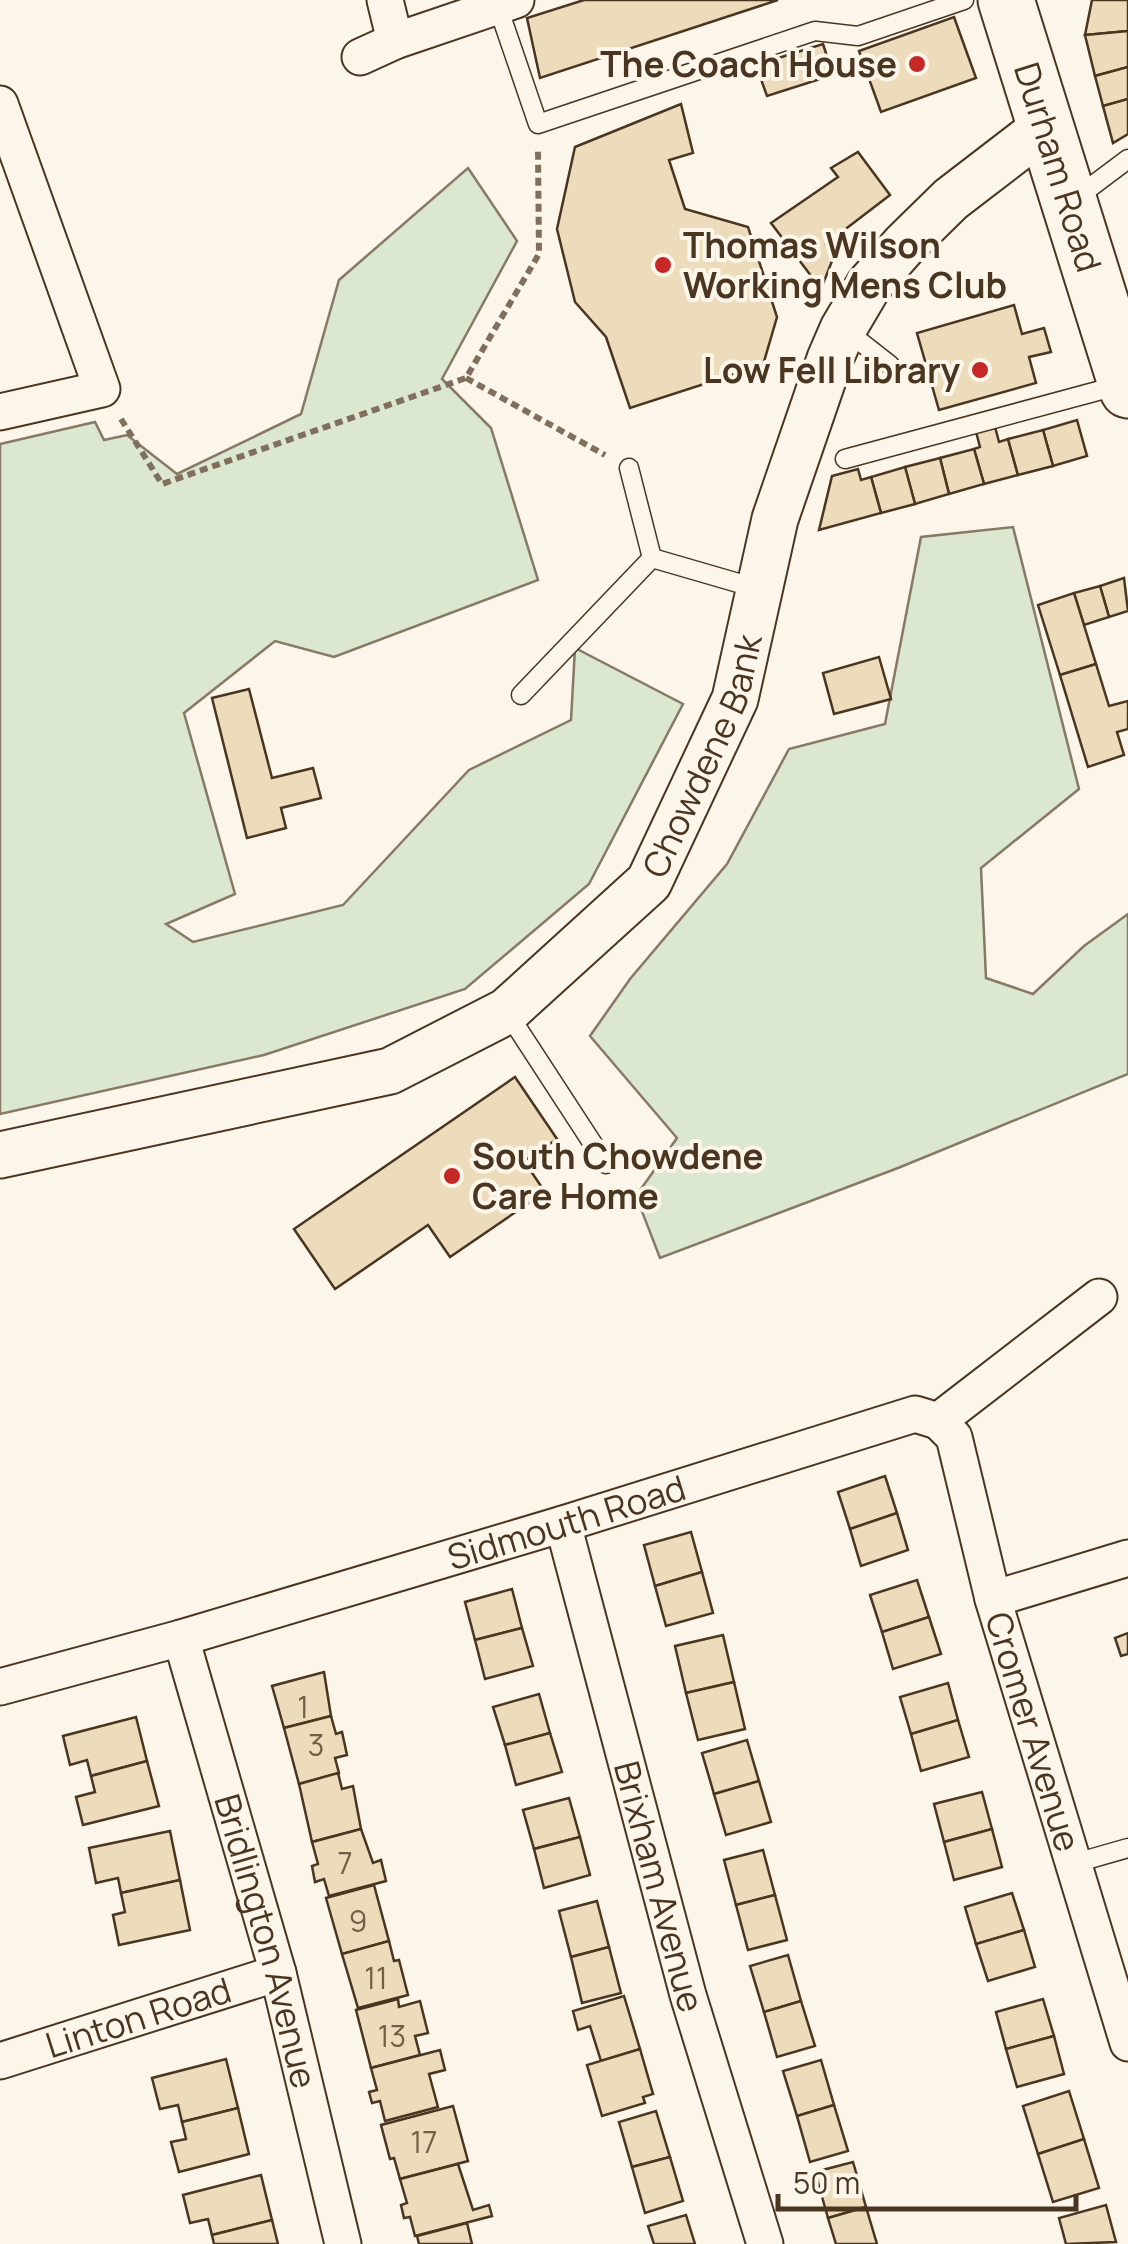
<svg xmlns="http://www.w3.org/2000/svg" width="1128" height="2244" font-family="Manrope,sans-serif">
<rect width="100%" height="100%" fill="#fbf6e9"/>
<g fill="#dce7d0" stroke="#887966" stroke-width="2.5">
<polygon points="468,168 517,241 442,379 491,428 538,580 334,657 275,641 184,713 235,894 166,924 193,942 343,905 469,770 571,720 575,648 683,704 589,884 465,989 264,1055 0,1114 0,444 95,422 104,440 127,435 177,474 301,414 339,280"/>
<polygon points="1013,527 1079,789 981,868 986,978 1033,994 1084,946 1128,914 1128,1074 898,1168 660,1258 636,1196 677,1138 590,1036 630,979 727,864 789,749 885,724 921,537"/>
</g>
<g fill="#ecdcbc" stroke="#4a3520" stroke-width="2.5">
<polygon points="584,0 778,0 540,78 527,18"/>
<polygon points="1092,0 1128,0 1128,31 1085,35"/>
<polygon points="954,17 976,78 881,112 859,51"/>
<polygon points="1128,31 1128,67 1095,76 1085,35"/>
<polygon points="823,44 833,75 767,96 756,65"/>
<polygon points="1128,67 1128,99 1103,106 1095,76"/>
<polygon points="1128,99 1128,134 1113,143 1103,106"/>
<polygon points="681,104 693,153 669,160 685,209 748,227 777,317 763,365 630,408 606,337 575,302 557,229 575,147"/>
<polygon points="858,152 890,195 826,244 834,256 821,289 771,223 838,177 831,168"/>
<polygon points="1014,305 1022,334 1044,328 1051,352 1029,357 1036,383 939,410 917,333"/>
<polygon points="1077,420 1087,456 1053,466 1043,430"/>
<polygon points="994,423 999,442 1008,439 1018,475 984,484 974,449 980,447 975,428"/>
<polygon points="1043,430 1053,466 1018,475 1008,439"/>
<polygon points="974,449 984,484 949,494 940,458"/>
<polygon points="940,458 949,494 915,504 905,467"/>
<polygon points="905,467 915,504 881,513 871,477"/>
<polygon points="858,469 861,480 871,477 881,513 819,530 832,476"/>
<polygon points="1124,578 1128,611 1109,617 1100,586"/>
<polygon points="1100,586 1109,617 1084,625 1074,593"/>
<polygon points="1074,593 1096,664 1060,675 1038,605"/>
<polygon points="879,657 891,699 834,714 823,673"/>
<polygon points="1096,664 1109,706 1128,701 1128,729 1117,732 1124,755 1088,767 1060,675"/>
<polygon points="249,689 272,778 313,768 321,798 281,808 286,828 247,838 212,698"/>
<polygon points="515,1077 557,1139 524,1161 545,1192 450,1257 428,1225 335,1289 294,1229"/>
<polygon points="885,1476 897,1513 850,1529 838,1492"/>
<polygon points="897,1513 908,1550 861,1566 850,1529"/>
<polygon points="691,1532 702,1572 655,1586 644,1545"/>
<polygon points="702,1572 713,1613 666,1626 655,1586"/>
<polygon points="917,1580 929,1617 882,1632 870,1595"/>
<polygon points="512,1589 522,1628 475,1640 465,1602"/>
<polygon points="929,1617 941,1654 893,1669 882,1632"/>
<polygon points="522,1628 533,1666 485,1679 475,1640"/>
<polygon points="1128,1633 1128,1654 1121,1656 1115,1638"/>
<polygon points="723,1635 734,1682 686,1693 675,1646"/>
<polygon points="324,1672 331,1716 284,1728 272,1686"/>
<polygon points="734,1682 745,1729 698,1740 686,1693"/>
<polygon points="948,1683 958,1720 911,1734 900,1697"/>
<polygon points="539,1694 550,1733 505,1745 493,1707"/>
<polygon points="331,1716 336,1734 342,1732 347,1755 335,1758 339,1773 299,1784 284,1728"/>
<polygon points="136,1717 147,1761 91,1776 87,1760 70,1765 63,1736"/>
<polygon points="958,1720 969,1757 921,1771 911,1734"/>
<polygon points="550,1733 562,1772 516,1785 505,1745"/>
<polygon points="747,1740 759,1781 714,1794 702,1753"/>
<polygon points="147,1761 159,1806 83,1825 76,1797 95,1792 91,1776"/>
<polygon points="338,1773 342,1789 353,1786 361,1829 312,1842 299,1784"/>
<polygon points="759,1781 771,1822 726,1835 714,1794"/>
<polygon points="982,1792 992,1829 944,1842 934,1804"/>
<polygon points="569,1798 580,1837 534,1849 523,1810"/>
<polygon points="361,1829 373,1863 381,1860 386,1881 329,1896 324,1879 315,1882 312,1866 318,1864 312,1842"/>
<polygon points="992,1829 1002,1867 954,1880 944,1842"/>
<polygon points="170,1831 180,1880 121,1893 118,1878 96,1883 89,1848"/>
<polygon points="580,1837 590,1875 544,1888 534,1849"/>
<polygon points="763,1850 775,1895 736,1905 724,1860"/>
<polygon points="180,1880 190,1930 119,1945 113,1915 125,1912 121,1893"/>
<polygon points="374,1885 389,1941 342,1954 326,1898"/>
<polygon points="1012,1893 1024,1930 976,1944 965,1907"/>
<polygon points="775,1895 787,1940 748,1950 736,1905"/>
<polygon points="597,1901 609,1947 571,1957 559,1911"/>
<polygon points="1024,1930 1035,1967 988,1981 976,1944"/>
<polygon points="389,1941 394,1961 399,1960 408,1995 358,2008 342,1954"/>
<polygon points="609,1947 621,1993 582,2003 571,1957"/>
<polygon points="788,1955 801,2001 764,2012 750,1966"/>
<polygon points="624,1996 640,2049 601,2061 590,2026 578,2030 573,2011"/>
<polygon points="398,1999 399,2007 420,2001 428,2033 415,2036 420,2055 371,2068 356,2010"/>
<polygon points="1043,1999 1054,2036 1006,2049 996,2012"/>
<polygon points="801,2001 815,2046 777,2057 764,2012"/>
<polygon points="1054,2036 1064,2074 1017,2087 1006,2049"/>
<polygon points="640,2049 653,2094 643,2097 645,2103 602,2116 587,2065"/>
<polygon points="440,2050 445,2070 429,2074 438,2107 385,2121 380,2101 372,2103 369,2092 377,2090 371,2068"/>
<polygon points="226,2059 238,2108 182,2122 178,2105 160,2109 152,2078"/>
<polygon points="821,2060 834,2105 797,2116 783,2071"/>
<polygon points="1069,2091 1084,2139 1038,2154 1023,2106"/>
<polygon points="834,2105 848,2151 810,2162 797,2116"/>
<polygon points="453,2106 468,2161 400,2179 394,2158 390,2159 381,2125"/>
<polygon points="238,2108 249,2154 179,2172 171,2142 186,2139 182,2122"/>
<polygon points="656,2111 670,2157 632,2167 619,2122"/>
<polygon points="1084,2139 1099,2188 1053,2202 1038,2154"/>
<polygon points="670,2157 683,2201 645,2213 632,2167"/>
<polygon points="853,2162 866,2207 828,2218 815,2172"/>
<polygon points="458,2164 473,2210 489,2205 492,2216 415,2236 410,2217 404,2218 401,2205 407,2203 400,2179"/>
<polygon points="261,2175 272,2220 212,2235 208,2219 190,2223 183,2195"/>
<polygon points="1106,2205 1116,2242 1066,2244 1059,2218"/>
<polygon points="866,2207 877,2244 836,2244 828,2218"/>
<polygon points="686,2215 695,2244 654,2244 648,2226"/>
<polygon points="272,2220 278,2244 214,2244 212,2235"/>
<polygon points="467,2223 472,2244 419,2244 417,2236"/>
</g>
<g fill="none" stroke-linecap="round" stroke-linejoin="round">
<defs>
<g id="service">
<polyline points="498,7 538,124 815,31 858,36 964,0"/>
<polyline points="1076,198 1128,159"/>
<polyline points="844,329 890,365"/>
<polyline points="845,459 1120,385"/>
<polyline points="629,468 652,558 759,589"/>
<polyline points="521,695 652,558"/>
<polyline points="507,1012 606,1164"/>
<polyline points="1072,1864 1128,1848"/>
</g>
<g id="minor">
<polyline points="385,0 395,41"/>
<polyline points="360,57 395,41 516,0"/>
<polyline points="0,104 102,389 0,412"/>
<path id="s1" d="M938 1421 954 1437 993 1599 1128 2043"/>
<path id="s2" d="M563 1524 688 1995 765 2244"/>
<polyline points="993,1599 1128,1558"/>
<path id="s3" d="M181 1638 278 1973 343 2244"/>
<path id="s4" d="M0 1687 181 1638 563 1524 915 1414 938 1421 1099 1297"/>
<path id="s5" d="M0 2061 278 1973"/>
</g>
<g id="tertiary">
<path id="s6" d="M0 1155 390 1071 507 1011 649 882 735 699 775 519 830 359 843 329 869 285 905 244 951 199 1046 126"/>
</g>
<g id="primary">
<path id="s7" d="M1006 0 1128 390"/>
</g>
</defs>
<use href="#service" stroke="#4a3520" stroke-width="21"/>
<use href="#minor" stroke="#4a3520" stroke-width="39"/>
<use href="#tertiary" stroke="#4a3520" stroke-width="49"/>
<use href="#primary" stroke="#4a3520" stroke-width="59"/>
<g stroke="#7f6f5c" stroke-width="6" stroke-dasharray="8 5" stroke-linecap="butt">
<polyline points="466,378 605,455"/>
<polyline points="121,419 162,484 466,378 539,254 538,150"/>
</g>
<use href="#service" stroke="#fbf6e9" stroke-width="18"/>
<use href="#minor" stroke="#fbf6e9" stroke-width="35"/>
<use href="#tertiary" stroke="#fbf6e9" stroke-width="45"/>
<use href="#primary" stroke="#fbf6e9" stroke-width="55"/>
</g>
<g fill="#c62828" stroke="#fbf6e9" stroke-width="4">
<circle cx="917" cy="64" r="10"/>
<circle cx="663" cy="265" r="10"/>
<circle cx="980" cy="370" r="10"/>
<circle cx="452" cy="1176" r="10"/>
</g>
<g text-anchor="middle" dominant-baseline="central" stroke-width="8" stroke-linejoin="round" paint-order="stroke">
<g font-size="30" fill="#725f47">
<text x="303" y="1706">1</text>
<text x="316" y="1744">3</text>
<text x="345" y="1862">7</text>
<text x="358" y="1920">9</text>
<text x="376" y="1977">11</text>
<text x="392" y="2035">13</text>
<text x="424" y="2141">17</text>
</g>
<g font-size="35" font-weight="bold" fill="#4a3520" stroke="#fbf6e9" text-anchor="end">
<text x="897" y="64">The Coach House</text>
<text x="683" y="245" text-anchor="start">Thomas Wilson<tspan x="683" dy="40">Working Mens Club</tspan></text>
<text x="960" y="370">Low Fell Library</text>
<text x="472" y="1156" text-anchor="start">South Chowdene<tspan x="472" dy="40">Care Home</tspan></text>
</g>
<g font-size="35" fill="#4a3520" stroke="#fbf6e9">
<text stroke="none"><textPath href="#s7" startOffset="175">Durham Road</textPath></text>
<text stroke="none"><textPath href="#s6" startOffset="860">Chowdene Bank</textPath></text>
<text stroke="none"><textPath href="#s4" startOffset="590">Sidmouth Road</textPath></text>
<text stroke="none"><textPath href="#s1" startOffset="328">Cromer Avenue</textPath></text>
<text stroke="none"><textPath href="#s2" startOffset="375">Brixham Avenue</textPath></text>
<text stroke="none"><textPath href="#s3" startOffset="315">Bridlington Avenue</textPath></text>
<text stroke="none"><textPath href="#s5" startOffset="145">Linton Road</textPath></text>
</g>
</g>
<path d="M778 2194v15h298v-15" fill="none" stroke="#4a3520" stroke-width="5"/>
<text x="793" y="2194" font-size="30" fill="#4a3520" stroke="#fbf6e9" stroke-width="8" paint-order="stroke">50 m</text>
</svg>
